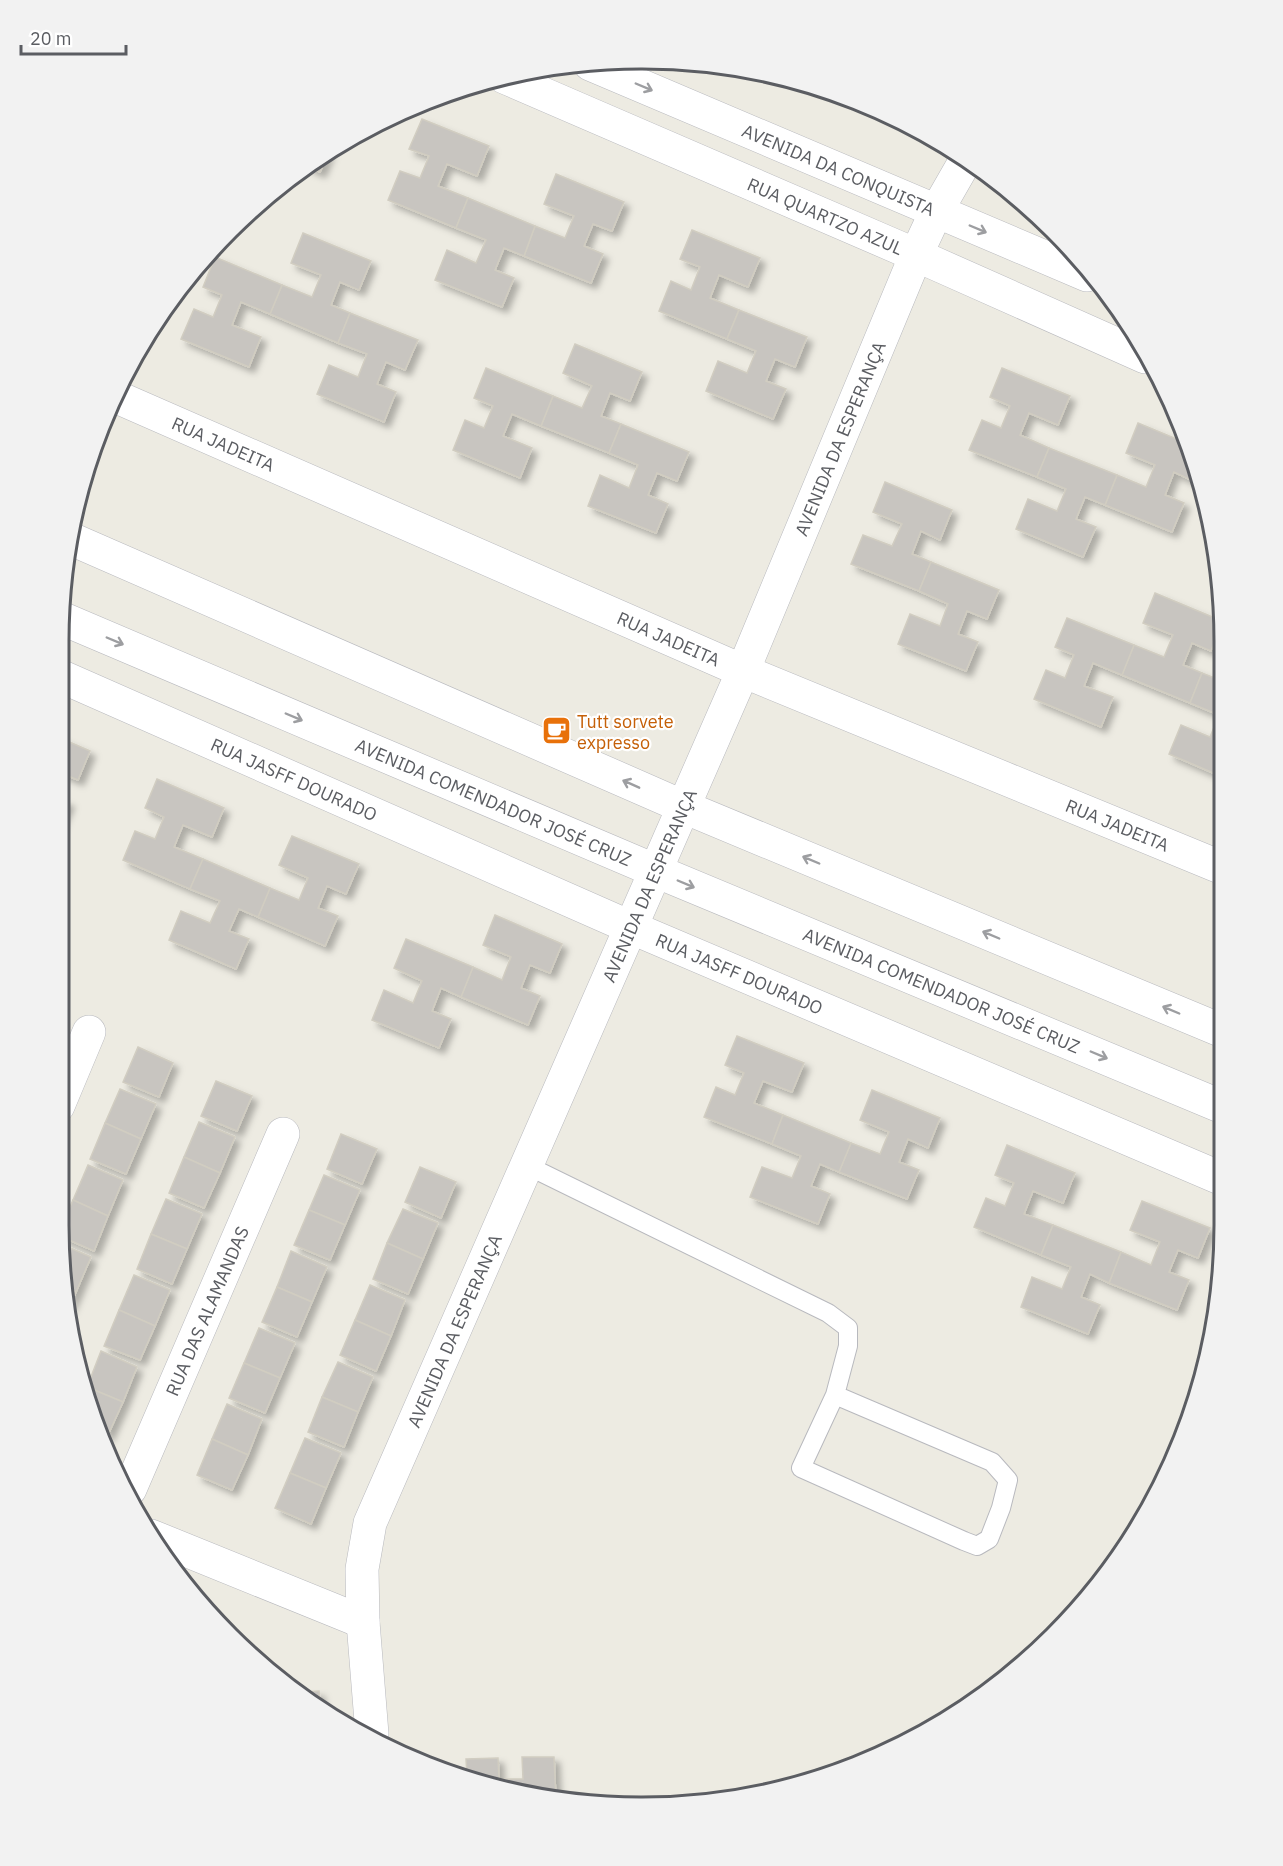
<svg xmlns="http://www.w3.org/2000/svg" width="1283" height="1866" font-family="'IBM Plex Sans',sans-serif">
<defs>
<filter id="shadow"><feDropShadow dx="5.5" dy="5.5" stdDeviation="3" flood-color="#0004"/></filter>
</defs>
<rect width="100%" height="100%" fill="#edebe2"/>
<g fill="#c8c5c0" stroke="#d1cdc1" stroke-width="1.5" filter="url(#shadow)">
<polygon points="422,119 489,146 477,176 447,164 438,186 468,198 456,228 388,200 400,171 420,178 429,156 409,149"/>
<polygon points="329,151 320,172 306,166 318,157"/>
<polygon points="556,174 624,202 612,231 593,224 584,246 603,254 591,283 524,256 535,226 565,238 574,216 544,204"/>
<polygon points="468,198 535,226 524,256 504,248 495,270 514,278 502,307 435,280 447,250 476,263 486,240 456,228"/>
<polygon points="692,230 760,258 748,287 719,275 710,298 739,310 727,339 659,311 671,281 691,290 700,267 680,259"/>
<polygon points="303,233 371,261 359,290 340,282 331,305 350,313 338,343 270,314 282,285 312,297 321,275 291,263"/>
<polygon points="215,257 282,285 270,314 241,302 232,325 261,337 249,367 181,339 194,309 213,317 222,295 203,287"/>
<polygon points="739,310 807,337 795,367 775,359 766,381 786,389 773,419 706,391 718,361 747,373 756,351 727,339"/>
<polygon points="350,313 418,340 405,370 386,362 377,384 396,392 384,422 317,394 329,365 358,377 367,354 338,343"/>
<polygon points="575,344 642,372 630,401 610,393 601,416 621,424 609,453 541,426 553,396 582,408 592,386 563,373"/>
<polygon points="486,368 553,396 541,426 512,414 503,436 532,448 520,478 453,450 465,420 484,428 493,406 474,398"/>
<polygon points="1002,368 1070,396 1058,425 1029,413 1020,435 1049,448 1037,477 969,450 982,420 1001,428 1010,406 990,397"/>
<polygon points="1138,423 1184,442 1195,475 1193,481 1174,472 1165,495 1184,503 1172,532 1105,505 1117,475 1146,487 1155,465 1126,453"/>
<polygon points="621,424 689,452 677,481 657,473 648,495 668,504 656,533 588,506 600,475 629,488 638,465 609,453"/>
<polygon points="1049,448 1117,475 1105,505 1085,497 1076,519 1096,527 1083,557 1016,529 1028,499 1057,511 1066,489 1037,477"/>
<polygon points="885,482 952,510 940,540 921,531 912,554 931,562 919,591 851,564 863,535 892,546 902,524 873,512"/>
<polygon points="931,562 999,590 987,619 967,611 958,634 978,642 966,671 898,644 910,614 940,626 948,604 919,591"/>
<polygon points="1155,593 1222,621 1211,651 1192,643 1183,665 1202,673 1190,703 1122,675 1134,645 1164,657 1173,635 1143,623"/>
<polygon points="1067,618 1134,645 1122,675 1093,663 1084,686 1113,697 1101,727 1034,699 1046,670 1065,678 1074,655 1055,647"/>
<polygon points="1202,673 1225,682 1225,778 1169,754 1181,725 1210,737 1219,715 1190,703"/>
<polygon points="58,737 90,751 78,780 58,772"/>
<polygon points="157,779 224,808 212,837 183,825 174,847 203,859 190,889 123,860 135,831 155,839 164,817 145,808"/>
<polygon points="58,798 69,802 58,826"/>
<polygon points="292,836 359,864 346,894 327,886 318,908 338,916 325,946 258,917 270,888 299,900 308,878 279,865"/>
<polygon points="203,859 270,888 258,917 239,909 229,931 249,939 236,969 169,940 181,911 210,923 220,901 190,889"/>
<polygon points="495,915 562,944 550,973 530,965 521,988 540,996 528,1025 461,997 473,967 502,980 511,957 483,945"/>
<polygon points="406,939 473,967 461,997 441,988 432,1011 451,1019 439,1048 372,1020 384,990 413,1003 422,981 394,968"/>
<polygon points="737,1036 804,1063 792,1092 763,1081 754,1103 783,1115 772,1144 704,1117 716,1087 735,1095 744,1073 725,1065"/>
<polygon points="138,1047 173,1063 159,1097 123,1082"/>
<polygon points="216,1081 252,1096 237,1131 201,1116"/>
<polygon points="120,1089 156,1104 141,1139 105,1123"/>
<polygon points="872,1090 940,1118 928,1148 908,1139 899,1162 919,1170 907,1199 839,1172 851,1143 880,1154 889,1132 860,1120"/>
<polygon points="783,1115 851,1143 839,1172 820,1164 811,1186 830,1194 818,1224 750,1197 762,1167 792,1178 801,1156 772,1144"/>
<polygon points="199,1122 235,1137 220,1173 184,1157"/>
<polygon points="105,1123 141,1139 126,1174 90,1159"/>
<polygon points="341,1134 377,1149 362,1184 327,1169"/>
<polygon points="1007,1145 1075,1173 1063,1203 1033,1191 1024,1214 1053,1225 1041,1255 974,1227 986,1198 1005,1206 1014,1183 995,1175"/>
<polygon points="184,1157 220,1173 204,1208 169,1193"/>
<polygon points="88,1165 123,1180 108,1216 73,1200"/>
<polygon points="420,1167 456,1182 441,1218 405,1202"/>
<polygon points="324,1175 360,1190 345,1225 309,1210"/>
<polygon points="166,1199 202,1214 187,1249 151,1234"/>
<polygon points="73,1200 108,1216 94,1251 60,1236 59,1232"/>
<polygon points="1142,1201 1210,1228 1198,1258 1178,1250 1169,1272 1189,1280 1177,1310 1109,1283 1121,1252 1151,1265 1160,1242 1130,1230"/>
<polygon points="403,1209 438,1223 423,1259 387,1243"/>
<polygon points="309,1210 345,1225 330,1260 294,1245"/>
<polygon points="1053,1225 1121,1252 1109,1283 1090,1274 1081,1297 1100,1305 1088,1334 1021,1307 1032,1277 1062,1289 1071,1267 1041,1255"/>
<polygon points="151,1234 187,1249 172,1284 137,1269"/>
<polygon points="387,1243 423,1259 408,1294 373,1279"/>
<polygon points="61,1244 91,1257 76,1292 67,1288"/>
<polygon points="291,1251 327,1267 312,1302 277,1287"/>
<polygon points="134,1275 170,1290 155,1326 119,1310"/>
<polygon points="370,1285 405,1300 391,1336 355,1320"/>
<polygon points="277,1287 312,1302 297,1337 262,1322"/>
<polygon points="67,1288 76,1292 69,1308"/>
<polygon points="119,1310 155,1326 140,1360 104,1346"/>
<polygon points="355,1320 391,1336 376,1371 340,1355"/>
<polygon points="259,1328 295,1343 280,1378 244,1363"/>
<polygon points="101,1351 137,1367 123,1402 87,1387"/>
<polygon points="338,1362 373,1377 358,1412 322,1397"/>
<polygon points="244,1363 280,1378 265,1413 229,1398"/>
<polygon points="87,1387 123,1402 107,1437 85,1390"/>
<polygon points="322,1397 358,1412 344,1447 308,1432"/>
<polygon points="227,1404 262,1419 248,1455 212,1439"/>
<polygon points="305,1438 341,1453 326,1488 290,1473"/>
<polygon points="212,1439 248,1455 232,1490 197,1475"/>
<polygon points="290,1473 326,1488 311,1524 275,1508"/>
<polygon points="319,1691 320,1702 303,1692"/>
<polygon points="522,1757 554,1757 556,1800 467,1776 466,1759 498,1758 499,1779 523,1779"/>
</g>
<g fill="none" stroke-linecap="round" stroke-linejoin="round">
<defs>
<polyline id="service" points="526,1165 828,1313 848,1328 848,1346 835,1395 801,1468 964,1541 977,1546 989,1539 1001,1508 1008,1480 992,1462 835,1395"/>
<g id="minor">
<path id="s1" d="M590 64 1087 275"/>
<path id="s2" d="M504 77 916 255 1145 357"/>
<path id="s3" d="M119 398 743 671 1225 869"/>
<polyline points="69,538 684,807 1225,1032"/>
<path id="s4" d="M61 618 656 871 1225 1108"/>
<path id="s5" d="M58 675 630 927 1225 1180"/>
<polyline points="58,1106 89,1032"/>
<path id="s6" d="M130 1489 283 1134"/>
<polyline points="151,1536 363,1622"/>
<path id="s7" d="M372 1734 363 1622 362 1569 370 1523 743 671 916 255 936 212 967 158"/>
</g>
</defs>
<use href="#service" stroke="#b8b9be" stroke-width="20"/>
<use href="#minor" stroke="#b8b9be" stroke-width="34"/>
<use href="#service" stroke="#fff" stroke-width="18"/>
<use href="#minor" stroke="#fff" stroke-width="33"/>
</g>
<defs><path id="oneway-shaft" d="M-6 0H5M1.5-3L5.5 0L1.5 3" fill="none" stroke-width="1.6" stroke-linecap="round" stroke-linejoin="round" transform="scale(1.5)"/></defs>
<g stroke="#9d9ea1">
<use href="#oneway-shaft" transform="translate(644 87) rotate(23)"/>
<use href="#oneway-shaft" transform="translate(978 229) rotate(23)"/>
<use href="#oneway-shaft" transform="translate(115 641) rotate(23)"/>
<use href="#oneway-shaft" transform="translate(294 717) rotate(23)"/>
<use href="#oneway-shaft" transform="translate(631 784) rotate(-156)"/>
<use href="#oneway-shaft" transform="translate(811 860) rotate(-157)"/>
<use href="#oneway-shaft" transform="translate(686 884) rotate(23)"/>
<use href="#oneway-shaft" transform="translate(991 935) rotate(-157)"/>
<use href="#oneway-shaft" transform="translate(1171 1010) rotate(-157)"/>
<use href="#oneway-shaft" transform="translate(1099 1055) rotate(23)"/>
</g>
<defs>
<symbol id="cafe-square" viewBox="-11 -11 22 22"><rect x="-9" y="-9" width="18" height="18" rx="4" fill="#e8710a" stroke="#fff"/><path d="M-5.5-4.5H6V0H3Q3 3.5 0 3.5H-2.5Q-5.5 3.5-5.5 0ZM3-3.2v2h1.7v-2ZM-6 4.5H4V6H-6Z" fill="#fff"/></symbol>
</defs>
<g fill-rule="evenodd">
<use href="#cafe-square" x="540" y="714" width="33" height="33"/>
</g>
<g text-anchor="middle" dominant-baseline="central" stroke-width="4.5" stroke-linejoin="round" paint-order="stroke">
<g font-size="18" fill="#5b5d62" stroke="#fff">
<text stroke="none"><textPath href="#s1" startOffset="270">AVENIDA DA CONQUISTA</textPath></text>
<text stroke="none"><textPath href="#s2" startOffset="350">RUA QUARTZO AZUL</textPath></text>
<text stroke="none"><textPath href="#s7" startOffset="1394">AVENIDA DA ESPERANÇA</textPath></text>
<text stroke="none"><textPath href="#s3" startOffset="114">RUA JADEITA</textPath></text>
<text stroke="none"><textPath href="#s3" startOffset="600">RUA JADEITA</textPath></text>
<text stroke="none"><textPath href="#s5" startOffset="258">RUA JASFF DOURADO</textPath></text>
<text stroke="none"><textPath href="#s4" startOffset="470">AVENIDA COMENDADOR JOSÉ CRUZ</textPath></text>
<text stroke="none"><textPath href="#s3" startOffset="1086">RUA JADEITA</textPath></text>
<text stroke="none"><textPath href="#s7" startOffset="908">AVENIDA DA ESPERANÇA</textPath></text>
<text stroke="none"><textPath href="#s5" startOffset="744">RUA JASFF DOURADO</textPath></text>
<text stroke="none"><textPath href="#s4" startOffset="956">AVENIDA COMENDADOR JOSÉ CRUZ</textPath></text>
<text stroke="none"><textPath href="#s6" startOffset="194">RUA DAS ALAMANDAS</textPath></text>
<text stroke="none"><textPath href="#s7" startOffset="422">AVENIDA DA ESPERANÇA</textPath></text>
</g>
<g font-size="18" fill="#c56008" stroke="#fff" text-anchor="start">
<text x="577" y="721">Tutt sorvete<tspan x="577" dy="21">expresso</tspan></text>
</g>
</g>
<path d="M0 0H1283V1866H0ZM641 69H642A572 572 0 0 1 1214 641V1225A572 572 0 0 1 642 1797H641A572 572 0 0 1 69 1225V641A572 572 0 0 1 641 69Z" fill="#f2f2f2" fill-rule="evenodd"/>
<path fill="none" stroke="#5b5d62" stroke-width="3" d="M641 69H642A572 572 0 0 1 1214 641V1225A572 572 0 0 1 642 1797H641A572 572 0 0 1 69 1225V641A572 572 0 0 1 641 69Z"/>
<path d="M21 45v9h105v-9" fill="none" stroke="#5b5d62" stroke-width="3"/>
<text x="30" y="45" font-size="18" fill="#5b5d62" stroke="#ffffff" stroke-width="4.5" paint-order="stroke">20 m</text>
</svg>
